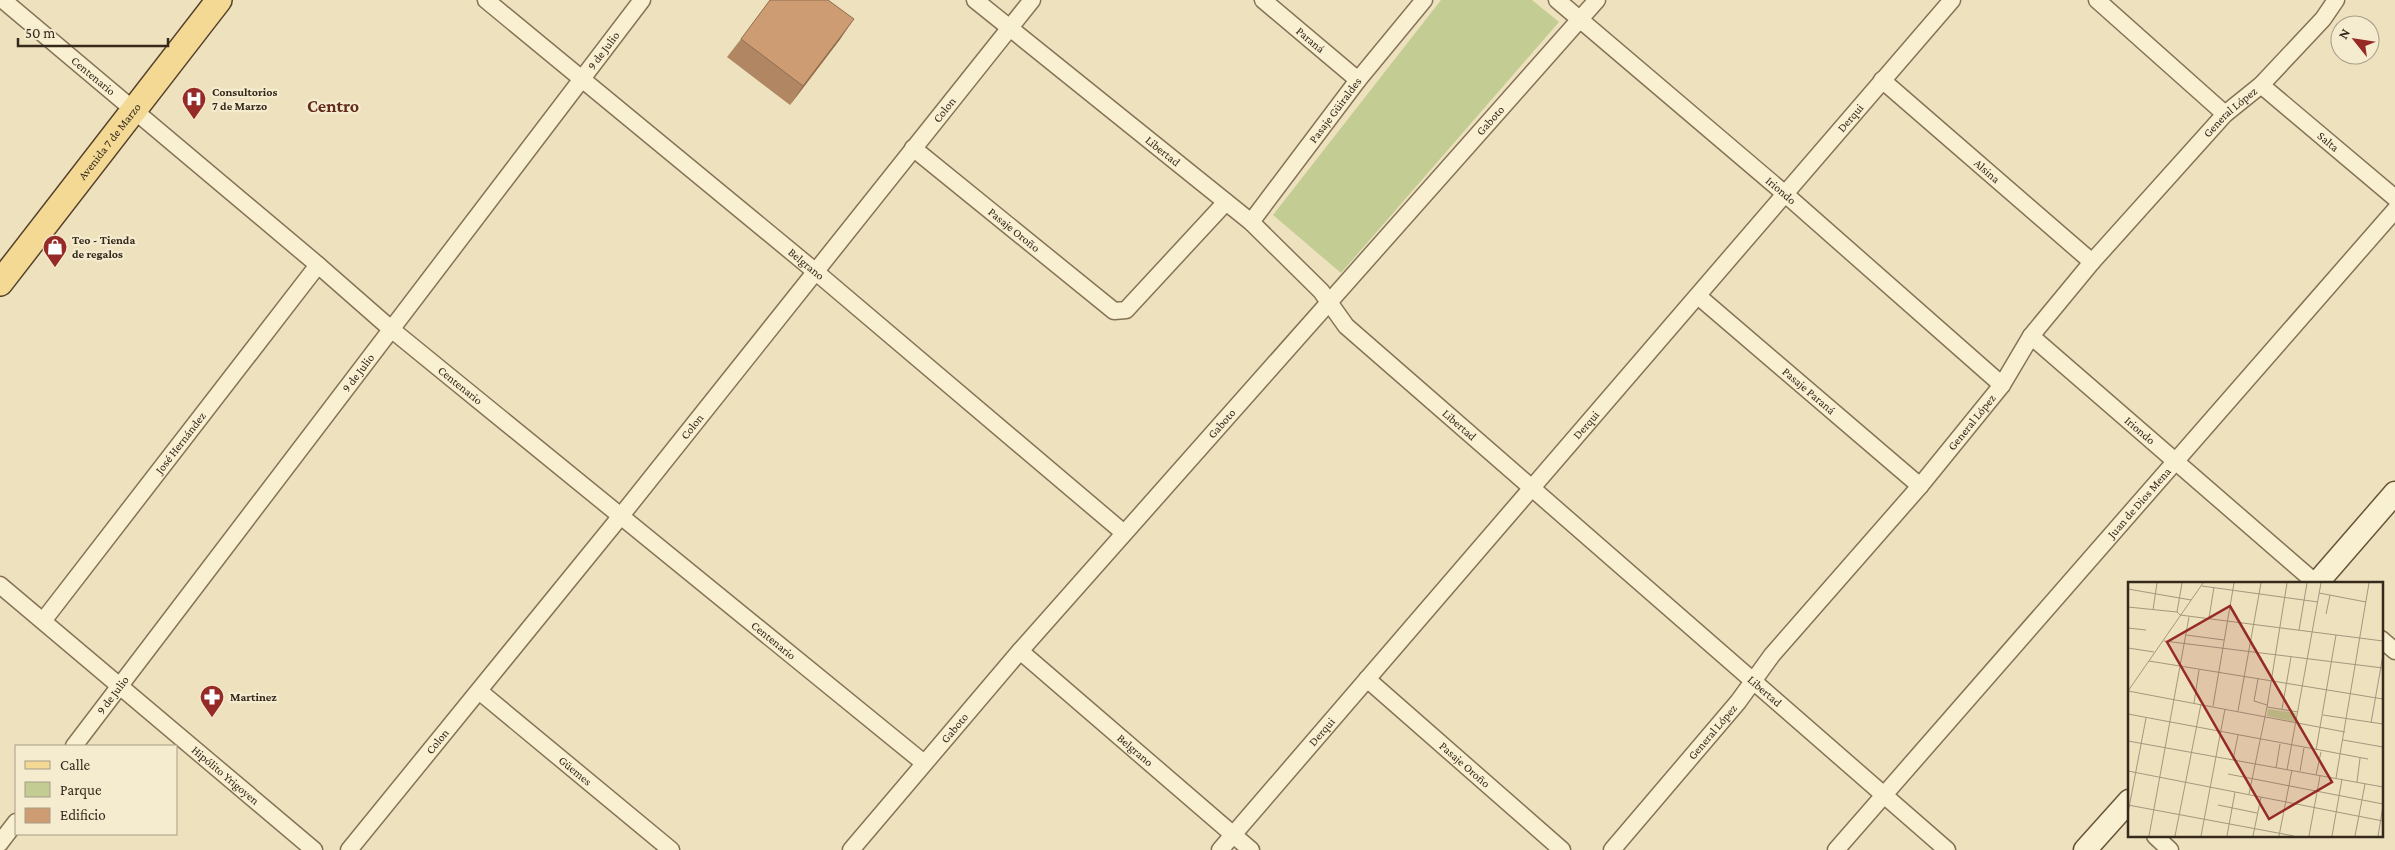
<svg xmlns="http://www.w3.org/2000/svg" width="2395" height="850" font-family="'Crimson Pro',serif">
<rect width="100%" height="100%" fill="#eee1be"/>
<polygon fill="#c3cc92" points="1441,0 1532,0 1559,22 1341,273 1273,215"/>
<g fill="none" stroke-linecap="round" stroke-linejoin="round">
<defs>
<g id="street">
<path id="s1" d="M3 0 318 265 391 329 924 763"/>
<path id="s2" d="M486 0 816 272 1124 533"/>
<path id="s3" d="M975 0 1251 222 1321 291 1346 326 1947 850"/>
<path id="s4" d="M1263 0 1358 80"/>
<path id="s5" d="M1557 0 1784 193 2002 385"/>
<polyline points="2097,0 2225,114"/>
<path id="s6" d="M1882 80 2092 262"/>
<path id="s7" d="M2261 85 2395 198"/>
<path id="s8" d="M913 148 1114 311 1126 310 1226 202"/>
<path id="s9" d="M1251 222 1358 80 1424 0"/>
<path id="s10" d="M1698 296 1920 486"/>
<path id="s11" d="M2031 336 2317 584"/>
<path id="s12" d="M0 585 314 850"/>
<path id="s13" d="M43 621 318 265"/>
<polyline points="2381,639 2395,651"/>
<path id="s14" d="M1020 651 1251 850"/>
<path id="s15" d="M1367 679 1562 850"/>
<path id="s16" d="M479 691 671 850"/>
<path id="s17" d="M74 746 642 0"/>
<polyline points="2155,836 2170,850"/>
<polyline points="0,843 16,822"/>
<path id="s18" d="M349 850 620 517 1032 0"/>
<path id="s19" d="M851 850 1020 651 1597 0"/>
<path id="s20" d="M1220 850 1952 0"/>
<path id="s21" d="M1612 850 1738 702 1772 655 1920 486 2002 385 2031 336 2092 262 2225 114 2261 85 2323 19 2336 0"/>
<path id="s22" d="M1836 850 2395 210"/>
</g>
<g id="secondary">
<polyline points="2316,584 2395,493"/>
<polyline points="2085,850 2129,801"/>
</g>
<g id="primary">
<path id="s23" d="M0 283 219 0"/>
</g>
</defs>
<use href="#street" stroke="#867257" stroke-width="19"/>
<use href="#secondary" stroke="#68533a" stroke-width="25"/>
<use href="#primary" stroke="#54402b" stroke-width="28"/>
<use href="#street" stroke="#f9efd1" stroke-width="16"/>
<use href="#secondary" stroke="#f9efd1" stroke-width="22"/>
<use href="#primary" stroke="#f3d994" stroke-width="25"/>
</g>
<polygon fill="#b08663" points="841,38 790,105 727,57 741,39"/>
<polygon fill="#906d50" points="854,19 841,38 790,105 803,86"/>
<polygon fill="#cd9c73" stroke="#906d50" points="770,0 828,0 854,19 803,86 741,39"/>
<defs>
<symbol id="hospital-pin" viewBox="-11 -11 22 30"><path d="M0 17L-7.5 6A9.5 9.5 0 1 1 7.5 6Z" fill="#962a26" stroke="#f5ebce"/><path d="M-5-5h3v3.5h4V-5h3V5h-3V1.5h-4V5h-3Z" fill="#fff"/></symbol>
<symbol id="shop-pin" viewBox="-11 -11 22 30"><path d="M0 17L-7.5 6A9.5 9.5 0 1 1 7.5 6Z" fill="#962a26" stroke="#f5ebce"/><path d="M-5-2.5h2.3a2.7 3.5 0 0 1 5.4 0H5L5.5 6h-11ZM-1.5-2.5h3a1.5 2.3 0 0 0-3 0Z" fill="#fff"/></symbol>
<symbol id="pharmacy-pin" viewBox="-11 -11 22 30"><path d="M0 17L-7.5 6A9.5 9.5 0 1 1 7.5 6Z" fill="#962a26" stroke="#f5ebce"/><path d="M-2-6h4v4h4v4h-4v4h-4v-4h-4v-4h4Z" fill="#fff"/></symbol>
</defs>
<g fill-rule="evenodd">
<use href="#hospital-pin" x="180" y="85" width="28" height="38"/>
<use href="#shop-pin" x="41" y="233" width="28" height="38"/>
<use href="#pharmacy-pin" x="198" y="683" width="28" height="38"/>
</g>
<g text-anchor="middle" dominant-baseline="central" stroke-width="4.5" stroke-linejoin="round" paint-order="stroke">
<g font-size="12" fill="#35291c" stroke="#f5ebce">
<text stroke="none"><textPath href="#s4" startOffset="62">Paraná</textPath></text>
<text stroke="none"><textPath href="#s17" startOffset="874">9 de Julio</textPath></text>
<text stroke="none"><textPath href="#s1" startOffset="118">Centenario</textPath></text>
<text stroke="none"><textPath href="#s18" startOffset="950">Colon</textPath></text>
<text stroke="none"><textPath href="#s9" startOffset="140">Pasaje Güiraldes</textPath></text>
<text stroke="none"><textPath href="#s21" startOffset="964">General López</textPath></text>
<text stroke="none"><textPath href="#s20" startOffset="966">Derqui</textPath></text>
<text stroke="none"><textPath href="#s19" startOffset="970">Gaboto</textPath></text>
<text stroke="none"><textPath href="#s23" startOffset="179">Avenida 7 de Marzo</textPath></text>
<text stroke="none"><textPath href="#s7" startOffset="88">Salta</textPath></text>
<text stroke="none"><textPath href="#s3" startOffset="241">Libertad</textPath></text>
<text stroke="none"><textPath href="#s6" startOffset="139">Alsina</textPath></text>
<text stroke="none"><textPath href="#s5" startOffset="294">Iriondo</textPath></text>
<text stroke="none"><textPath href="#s8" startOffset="130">Pasaje Oroño</textPath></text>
<text stroke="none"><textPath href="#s2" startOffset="415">Belgrano</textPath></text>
<text stroke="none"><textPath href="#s17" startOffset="469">9 de Julio</textPath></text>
<text stroke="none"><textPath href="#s1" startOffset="598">Centenario</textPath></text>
<text stroke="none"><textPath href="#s10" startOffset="146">Pasaje Paraná</textPath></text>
<text stroke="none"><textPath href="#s21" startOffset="559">General López</textPath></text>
<text stroke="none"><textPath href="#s19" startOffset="565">Gaboto</textPath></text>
<text stroke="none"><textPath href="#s3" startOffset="646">Libertad</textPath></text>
<text stroke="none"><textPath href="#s20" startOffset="561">Derqui</textPath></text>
<text stroke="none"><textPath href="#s18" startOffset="545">Colon</textPath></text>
<text stroke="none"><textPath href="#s11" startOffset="144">Iriondo</textPath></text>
<text stroke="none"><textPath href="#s13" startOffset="225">José Hernández</textPath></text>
<text stroke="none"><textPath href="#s22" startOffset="461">Juan de Dios Mena</textPath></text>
<text stroke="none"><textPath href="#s1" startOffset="1002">Centenario</textPath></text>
<text stroke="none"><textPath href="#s3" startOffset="1051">Libertad</textPath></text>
<text stroke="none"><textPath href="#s17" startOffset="64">9 de Julio</textPath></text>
<text stroke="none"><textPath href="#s19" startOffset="160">Gaboto</textPath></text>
<text stroke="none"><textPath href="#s20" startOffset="156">Derqui</textPath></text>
<text stroke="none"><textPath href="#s21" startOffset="155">General López</textPath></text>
<text stroke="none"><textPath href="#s18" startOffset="140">Colon</textPath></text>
<text stroke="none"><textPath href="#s14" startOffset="152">Belgrano</textPath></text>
<text stroke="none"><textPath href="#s15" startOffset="130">Pasaje Oroño</textPath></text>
<text stroke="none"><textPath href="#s16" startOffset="125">Güemes</textPath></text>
<text stroke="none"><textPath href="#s12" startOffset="295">Hipólito Yrigoyen</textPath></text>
</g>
<g font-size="12" font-weight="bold" fill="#35291c" stroke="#f5ebce" text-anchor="start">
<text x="212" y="92">Consultorios<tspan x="212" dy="14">7 de Marzo</tspan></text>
<text x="72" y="240">Teo - Tienda<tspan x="72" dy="14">de regalos</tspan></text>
<text x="230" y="697">Martinez</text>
</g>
<g font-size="18" font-weight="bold" fill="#622c1b" stroke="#f5ebce">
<text x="333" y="106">Centro</text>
</g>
</g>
<g transform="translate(2128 582)">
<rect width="255" height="255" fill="#eee1be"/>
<path d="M140 127 168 131 167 140 139 134Z" fill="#c3cc92"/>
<path fill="none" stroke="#a4977d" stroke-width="1" d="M74 4 190 20M0 7 63 18M191 11 238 20M0 25 49 30M25 28 29 1M198 32 202 13M52 33 255 59M52 33 49 30 54 1M81 36 86 5M0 46 18 48M171 48 179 1M58 53 96 58M36 59 255 86M0 66 26 70M21 79 255 117M130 97 126 119 139 123M0 109 217 150M0 109 75 1M66 121 71 88M85 124 106 1M139 125 170 130M154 127 163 75M110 129 133 1M0 132 240 177M195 133 255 142M243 141 255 73M215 158 255 165M0 159 255 205M188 168 208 53M105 178 110 153M148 186 152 162M159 188 193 1M0 189 255 239M172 189 176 166M100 192 255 222M188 193 193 170M208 196 241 1M229 200 232 176M121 212 139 125 159 1M0 223 166 254M90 223 129 231M0 231 18 136M21 254 61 35M47 254 73 122M73 254 97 127M99 254 107 210M125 254 133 215M151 254 164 188M181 254 192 194M204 254 214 197M227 254 237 202M250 254 255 224"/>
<path fill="#962a26" fill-opacity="0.15" stroke="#962a26" stroke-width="2.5" d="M102 24 204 200 141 237 39 60Z"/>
<rect width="255" height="255" fill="none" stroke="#35291c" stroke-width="2.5"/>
</g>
<rect x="15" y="745" width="162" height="90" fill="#f5ebce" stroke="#a89d87"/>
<rect x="25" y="761" width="25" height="8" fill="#f3d994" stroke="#a89d87"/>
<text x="60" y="770" font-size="15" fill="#35291c">Calle</text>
<rect x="25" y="782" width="25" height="15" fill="#c3cc92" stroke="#a89d87"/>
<text x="60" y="795" font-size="15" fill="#35291c">Parque</text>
<rect x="25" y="808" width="25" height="15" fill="#cd9c73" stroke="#a89d87"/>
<text x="60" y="820" font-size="15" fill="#35291c">Edificio</text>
<g transform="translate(2355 40) rotate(300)"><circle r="24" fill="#f5ebce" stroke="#a89d87"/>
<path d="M0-4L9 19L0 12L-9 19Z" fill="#962a26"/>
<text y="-8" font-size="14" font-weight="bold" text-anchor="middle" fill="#35291c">N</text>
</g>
<path d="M18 38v8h150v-8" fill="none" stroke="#35291c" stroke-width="2.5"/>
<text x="25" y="38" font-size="15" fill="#35291c" stroke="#f5ebce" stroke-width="4" paint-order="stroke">50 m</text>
</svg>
